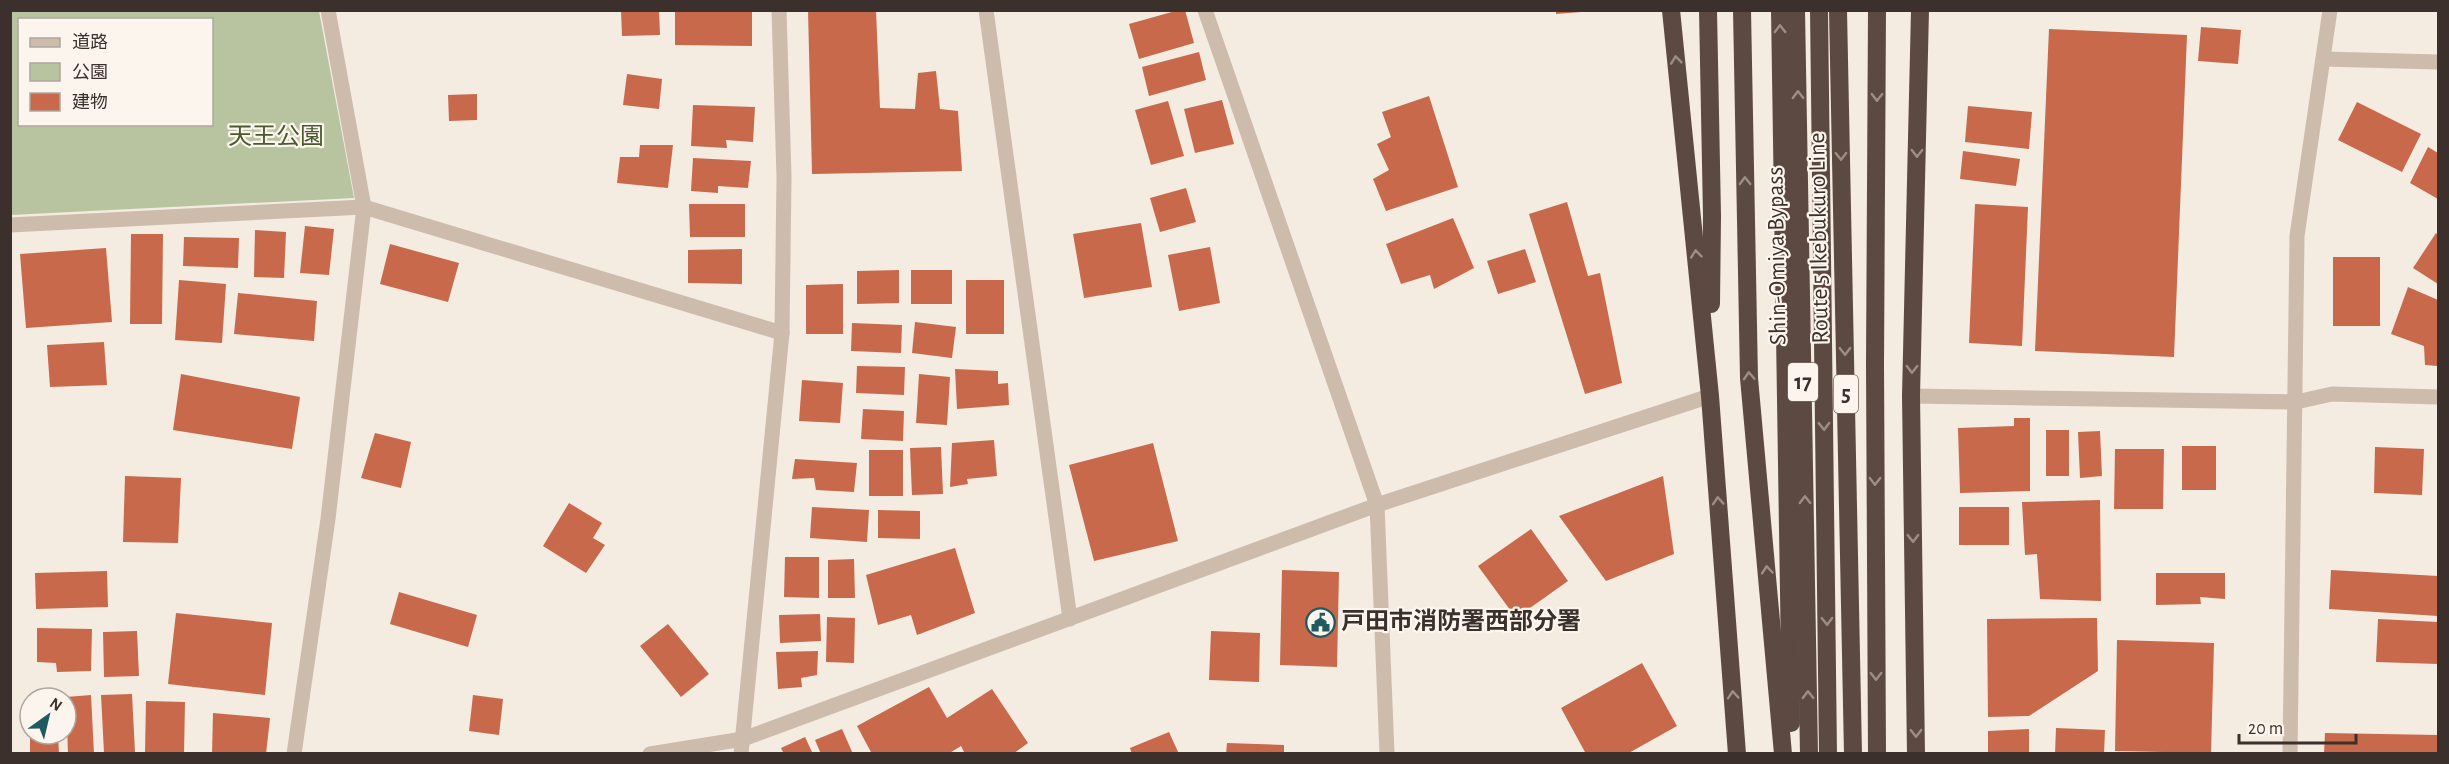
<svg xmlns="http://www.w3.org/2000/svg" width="2449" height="764" font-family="'Alegreya Sans','Noto Sans JP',sans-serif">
<rect width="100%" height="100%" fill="#f4ebe1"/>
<path fill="#b8c4a0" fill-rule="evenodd" d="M11 10 319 11 354 198 11 215ZM20 20H212V124H20Z"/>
<g fill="#c8694b">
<polygon points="621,10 659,10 660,35 622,36"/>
<polygon points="675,10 752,10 752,46 675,45"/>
<polygon points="808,10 876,10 880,108 915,109 918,73 936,71 940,109 958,111 962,171 812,174"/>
<polygon points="1179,10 1185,10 1194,43 1139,59 1129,24"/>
<polygon points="1556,10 1581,10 1581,12 1556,14"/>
<polygon points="2201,27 2241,30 2238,64 2198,61"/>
<polygon points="2049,29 2187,35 2174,357 2035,351"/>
<polygon points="1199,52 1206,80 1149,96 1142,67"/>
<polygon points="627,74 662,79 659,109 623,105"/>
<polygon points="477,94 477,120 449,121 448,95"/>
<polygon points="1429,96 1458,187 1386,211 1373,179 1389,170 1377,144 1391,137 1382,112"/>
<polygon points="1222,100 1234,144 1195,153 1184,109"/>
<polygon points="1168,101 1184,156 1151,165 1135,110"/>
<polygon points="2357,102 2421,134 2402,172 2338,140"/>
<polygon points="693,105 755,107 753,142 726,140 727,148 691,146"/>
<polygon points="1968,106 2032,112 2029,149 1965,142"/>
<polygon points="640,145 673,145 668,188 617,183 620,157 639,157"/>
<polygon points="2428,147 2438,153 2438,199 2410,183"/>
<polygon points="1963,151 2020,159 2016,186 1960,179"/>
<polygon points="693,158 751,161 748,188 718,186 718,193 691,191"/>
<polygon points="1186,188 1196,222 1160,232 1150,198"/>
<polygon points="1567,202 1588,276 1600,273 1622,383 1585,394 1529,214"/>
<polygon points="689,204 745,204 745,237 690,237"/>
<polygon points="1975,204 2028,207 2022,346 1969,343"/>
<polygon points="1453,218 1474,268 1434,289 1430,275 1401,284 1386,244"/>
<polygon points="1141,223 1152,287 1084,298 1073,234"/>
<polygon points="305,226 334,229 329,275 300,273"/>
<polygon points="255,230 286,232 284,278 254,277"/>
<polygon points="2436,233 2438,235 2438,284 2413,268"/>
<polygon points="131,234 163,234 162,324 130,324"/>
<polygon points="184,237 239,238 238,268 183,266"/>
<polygon points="390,244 459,263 448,302 380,284"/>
<polygon points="1210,247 1220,303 1179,311 1168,255"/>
<polygon points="106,248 112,322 26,328 20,254"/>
<polygon points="742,249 742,284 688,283 688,250"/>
<polygon points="1525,249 1536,282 1498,294 1487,261"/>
<rect x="2333" y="257" width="47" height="69"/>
<polygon points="899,270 899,303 857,304 857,271"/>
<rect x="911" y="270" width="41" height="34"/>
<polygon points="179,280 226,284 222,343 175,340"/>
<rect x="966" y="280" width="38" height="54"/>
<polygon points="843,284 843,334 806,334 806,285"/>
<polygon points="2408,287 2438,300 2438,366 2425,365 2424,346 2391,334"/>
<polygon points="238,293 317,301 314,341 234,334"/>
<polygon points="915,322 956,327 952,358 912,353"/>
<polygon points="852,323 902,325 901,353 851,351"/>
<polygon points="104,342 107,385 50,387 47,345"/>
<polygon points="857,366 905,367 904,395 856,393"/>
<polygon points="955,369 998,371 998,384 1008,383 1009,405 957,409"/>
<polygon points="181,374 300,397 292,449 173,430"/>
<polygon points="919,374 950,377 947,425 916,423"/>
<polygon points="802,380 843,383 840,423 799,421"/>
<polygon points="863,409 904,411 903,441 861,439"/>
<polygon points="2014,418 2030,418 2030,491 1960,493 1958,428 2014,426"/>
<rect x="2046" y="430" width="23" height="46"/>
<polygon points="2100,431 2102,476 2080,478 2078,432"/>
<polygon points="375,433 411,442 401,488 361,478"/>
<polygon points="994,440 997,476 967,479 968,484 950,487 952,443"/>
<polygon points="1153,443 1178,541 1094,561 1069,465"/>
<rect x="2182" y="446" width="34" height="44"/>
<polygon points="941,447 943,494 912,495 910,448"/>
<polygon points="2375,447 2424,449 2422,495 2374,493"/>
<polygon points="2115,449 2164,449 2163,509 2114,509"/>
<rect x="869" y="450" width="34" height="46"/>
<polygon points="795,459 857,463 854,492 816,490 814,478 792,479"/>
<polygon points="125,476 181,478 178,543 123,542"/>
<polygon points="1663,476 1674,554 1606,581 1559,516"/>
<polygon points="2100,500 2101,601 2040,599 2037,554 2025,555 2022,502"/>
<polygon points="569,503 602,523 593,538 605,545 586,573 543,546"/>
<polygon points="812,507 869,510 867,542 810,538"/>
<rect x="1959" y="507" width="50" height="38"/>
<polygon points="878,510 920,511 920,539 878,538"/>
<polygon points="1531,529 1568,581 1516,618 1478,566"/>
<polygon points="955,548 975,613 917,635 911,615 878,625 866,575"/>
<polygon points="785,557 819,557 819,598 784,597"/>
<polygon points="854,559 855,598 828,598 828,560"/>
<polygon points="1282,570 1339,572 1337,667 1280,665"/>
<polygon points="2331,570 2438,576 2438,616 2329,609"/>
<polygon points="107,571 108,607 36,609 35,573"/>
<polygon points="2156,573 2225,573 2225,599 2200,597 2201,604 2156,605"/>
<polygon points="399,592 477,615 468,647 390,624"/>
<polygon points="176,613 272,623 265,695 168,684"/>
<polygon points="820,614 821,641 780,643 779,615"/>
<polygon points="827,617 855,618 854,663 826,662"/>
<polygon points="2097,618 2098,671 2029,716 1988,717 1987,619"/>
<polygon points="2378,619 2438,622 2438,664 2376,662"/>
<polygon points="668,624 709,674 681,697 640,646"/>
<polygon points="37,628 92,629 91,671 57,672 56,663 37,662"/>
<polygon points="137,631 139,676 104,677 103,632"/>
<polygon points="1211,631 1260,633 1259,682 1209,680"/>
<polygon points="2117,640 2214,643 2211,753 2115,751"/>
<polygon points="818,651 817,675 801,678 802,687 778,689 776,652"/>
<polygon points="1642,663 1677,726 1627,754 1586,754 1561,708"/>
<polygon points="929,687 947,718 992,689 1028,743 1013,754 965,754 961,746 948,754 872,754 857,726"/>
<polygon points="132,694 135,752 104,753 101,695"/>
<polygon points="91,695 94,754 68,754 66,697"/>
<polygon points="473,695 503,699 499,735 469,731"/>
<rect x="29" y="696" width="28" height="2"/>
<polygon points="146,701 185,702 184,754 145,752"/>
<polygon points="213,713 270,718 266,754 212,754"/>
<polygon points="2056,728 2105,730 2104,754 2055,754"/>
<polygon points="842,729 853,754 821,754 815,740"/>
<polygon points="2029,729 2029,754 1988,754 1988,731"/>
<polygon points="1169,732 1179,754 1132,754 1130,748"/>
<polygon points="2325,733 2438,735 2438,754 2324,754"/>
<polygon points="30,734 58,734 59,754 30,754"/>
<polygon points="805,737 813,754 784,754 781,748"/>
<polygon points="1227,743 1284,745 1284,754 1226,754"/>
</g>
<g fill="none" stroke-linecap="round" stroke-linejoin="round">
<g stroke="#cdbbac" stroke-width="15">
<polyline points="986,10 1070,619"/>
<polyline points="1205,10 1377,505 1387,754"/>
<polyline points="2323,59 2438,62"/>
<polyline points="10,225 364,207 782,333"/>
<polyline points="1911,396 2296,402 2332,394 2438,397"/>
<polyline points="294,754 328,519 364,207 328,10"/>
<polyline points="650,754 743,739 1377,505 1710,396"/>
<polyline points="741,754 782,333 784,177 779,10"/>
<polyline points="2290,754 2297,236 2330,10"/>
</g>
<g stroke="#5c4a42" stroke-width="18">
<polyline points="1671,10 1710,396 1737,754"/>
<polyline points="1708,10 1712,216 1711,304"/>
<polyline points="1742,10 1749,378 1783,754"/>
<polyline points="1780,10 1791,723"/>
<polyline points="1796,10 1809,754"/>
<polyline points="1819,10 1828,754"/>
<polyline points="1838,10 1853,754"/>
<polyline points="1877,754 1875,364 1877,10"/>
<polyline points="1916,754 1911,396 1920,10"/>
</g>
</g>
<defs><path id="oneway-chevron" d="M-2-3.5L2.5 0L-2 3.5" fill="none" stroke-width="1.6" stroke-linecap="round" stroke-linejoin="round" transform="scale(1.5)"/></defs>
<g stroke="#9c8e87">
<use href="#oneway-chevron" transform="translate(1780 29) rotate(-91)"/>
<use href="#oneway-chevron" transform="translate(1676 60) rotate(-96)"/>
<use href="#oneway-chevron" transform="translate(1798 95) rotate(-91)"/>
<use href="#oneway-chevron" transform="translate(1877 97) rotate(91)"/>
<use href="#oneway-chevron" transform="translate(1917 153) rotate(91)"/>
<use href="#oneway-chevron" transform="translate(1841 156) rotate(89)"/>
<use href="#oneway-chevron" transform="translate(1745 181) rotate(-91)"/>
<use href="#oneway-chevron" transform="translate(1696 254) rotate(-96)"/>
<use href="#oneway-chevron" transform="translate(1845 351) rotate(89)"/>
<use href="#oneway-chevron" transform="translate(1912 369) rotate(91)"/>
<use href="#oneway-chevron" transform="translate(1749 376) rotate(-93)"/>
<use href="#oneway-chevron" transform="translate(1824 426) rotate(89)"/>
<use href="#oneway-chevron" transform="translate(1875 481) rotate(90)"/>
<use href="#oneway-chevron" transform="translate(1805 500) rotate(-91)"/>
<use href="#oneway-chevron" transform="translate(1718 501) rotate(-94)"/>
<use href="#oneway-chevron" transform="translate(1913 538) rotate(89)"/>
<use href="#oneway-chevron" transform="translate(1767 570) rotate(-95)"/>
<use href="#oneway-chevron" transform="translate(1827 621) rotate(89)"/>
<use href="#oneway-chevron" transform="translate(1876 676) rotate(90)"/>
<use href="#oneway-chevron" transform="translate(1733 695) rotate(-94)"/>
<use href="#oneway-chevron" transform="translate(1808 695) rotate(-91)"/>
<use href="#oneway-chevron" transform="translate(1916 733) rotate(89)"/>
</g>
<defs>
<symbol id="civic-ring" viewBox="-11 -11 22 22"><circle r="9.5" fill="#fbf5ee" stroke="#1f5a5e" stroke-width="1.5"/><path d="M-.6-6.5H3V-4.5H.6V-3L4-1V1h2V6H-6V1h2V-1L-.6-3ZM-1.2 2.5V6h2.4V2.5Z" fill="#1f5a5e"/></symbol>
</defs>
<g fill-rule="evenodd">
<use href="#civic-ring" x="1304" y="606" width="33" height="33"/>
</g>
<g text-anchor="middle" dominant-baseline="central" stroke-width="4.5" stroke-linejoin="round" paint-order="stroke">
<g fill="#fbf5ee" stroke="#756b66" stroke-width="1.5">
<rect x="1788" y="363" width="30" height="38" rx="4.5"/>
<rect x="1834" y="375" width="24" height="38" rx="4.5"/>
</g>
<g font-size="22" font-weight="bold" fill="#3b302b">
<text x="1803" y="382">17</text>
<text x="1846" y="394">5</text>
</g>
<g font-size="24" fill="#4a5a2e" stroke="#fbf5ee">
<text x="276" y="137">天王公園</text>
</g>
<g font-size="24" fill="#3b302b" stroke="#fbf5ee">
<text transform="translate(1819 238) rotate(-91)">Route 5 Ikebukuro Line</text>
<text transform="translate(1777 256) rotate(-91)">Shin-Omiya Bypass</text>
</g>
<g font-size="24" font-weight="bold" fill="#3b302b" stroke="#fbf5ee" text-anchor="start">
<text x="1341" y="622">戸田市消防署西部分署</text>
</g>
</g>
<rect width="2449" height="764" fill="none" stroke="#3b302b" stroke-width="24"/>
<rect x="18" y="18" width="195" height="108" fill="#fbf5ee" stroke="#aea6a0" stroke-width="1.5"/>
<rect x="30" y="38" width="30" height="9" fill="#cdbbac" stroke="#aea6a0" stroke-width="1.5"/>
<text x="72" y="48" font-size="18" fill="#3b302b">道路</text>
<rect x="30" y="63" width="30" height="18" fill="#b8c4a0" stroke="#aea6a0" stroke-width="1.5"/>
<text x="72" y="78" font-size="18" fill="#3b302b">公園</text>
<rect x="30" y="93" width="30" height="18" fill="#c8694b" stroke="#aea6a0" stroke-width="1.5"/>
<text x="72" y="108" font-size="18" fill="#3b302b">建物</text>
<g transform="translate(48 716) rotate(34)"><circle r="28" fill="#fbf5ee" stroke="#aea6a0" stroke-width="1.5"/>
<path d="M0-4.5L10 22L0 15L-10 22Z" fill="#1f5a5e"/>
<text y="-9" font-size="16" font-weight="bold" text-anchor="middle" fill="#3b302b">N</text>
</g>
<path d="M2239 734v9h117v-9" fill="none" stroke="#3b302b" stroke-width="3"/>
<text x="2248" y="734" font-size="18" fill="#3b302b" stroke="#fbf5ee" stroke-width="4.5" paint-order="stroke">20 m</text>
</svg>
